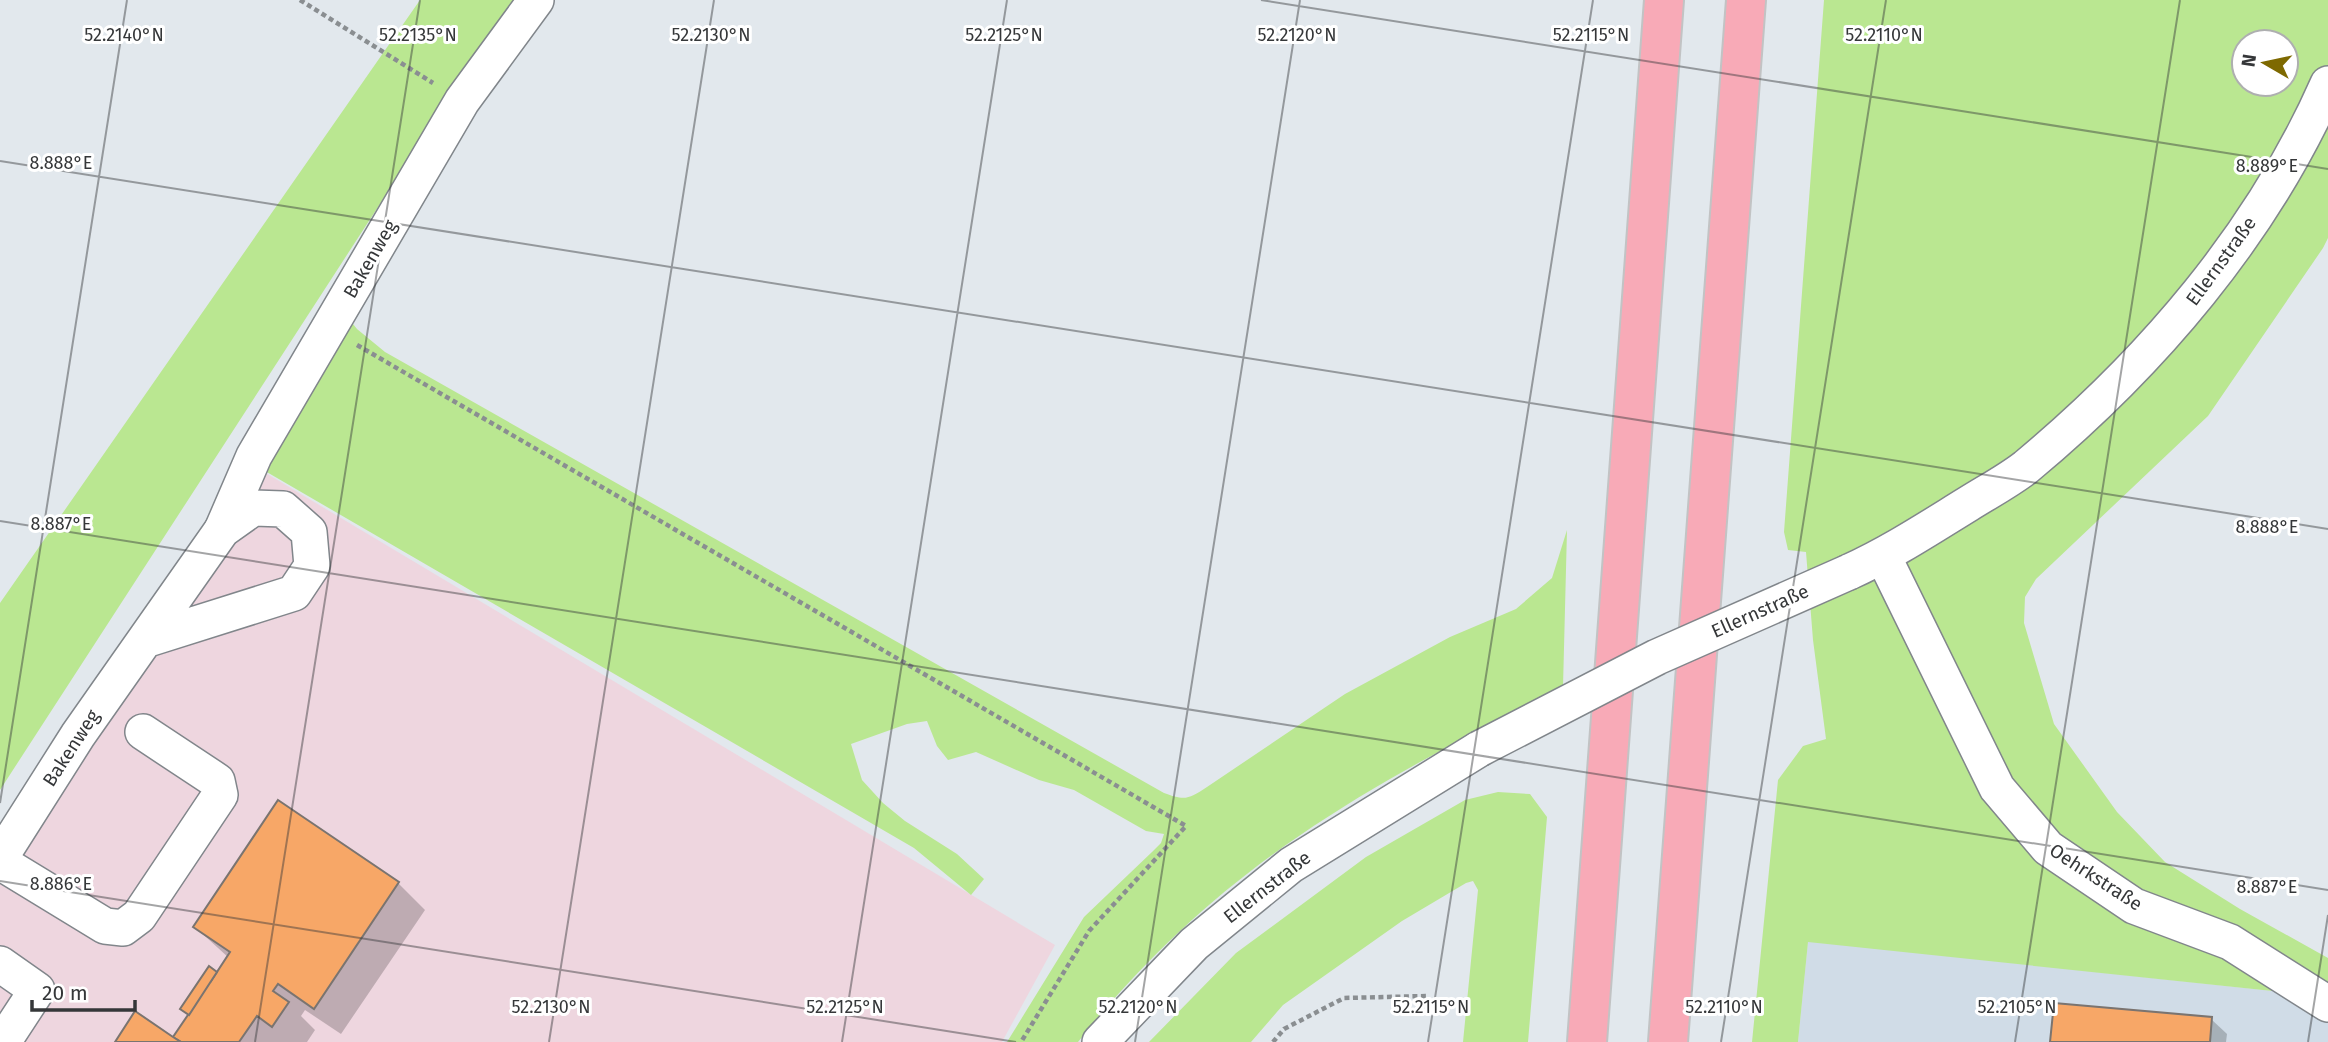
<svg xmlns="http://www.w3.org/2000/svg" width="2328" height="1042" font-family="'Fira Sans',sans-serif">
<rect width="100%" height="100%" fill="#e2e8ed"/>
<polygon fill="#eed6df" points="254,466 1055,945 1002,1042 0,1042 0,882"/>
<polygon fill="#d0dce7" points="1808,941 2282,992 2328,986 2328,1042 1798,1042"/>
<g fill="#bae791" fill-rule="evenodd">
<polygon points="420,0 518,0 461,79 0,790 0,603"/>
<path d="M1824 0H2328V238L2323 248 2208 416 2036 579 2025 597 2024 623 2054 724 2117 812 2165 862 2240 909 2328 958V986L2282 992 1808 942 1798 1042H1752L1778 780 1803 746 1826 739 1813 640 1806 552 1788 550 1784 532ZM2244 42H2286V84H2244Z"/>
<path d="M349 319 357 329 385 352 1164 793C1185 801 1189 799 1207 787L1345 694 1450 637 1516 609 1552 578 1567 530 1563 687C1473 733 1382 779 1299 836 1216 892 1140 963 1078 1042H1007L1084 917 1152 852 1161 843 1164 834 1146 831 1074 790 1039 780 976 752 948 760 937 746 927 721 907 724 851 744 862 780 883 803 905 821 957 854 984 879 971 895 914 848 265 471Z"/>
<polygon points="1498,792 1530,794 1547,817 1528,1042 1463,1042 1478,890 1473,881 1466,883 1402,921 1283,1005 1251,1042 1149,1042 1236,953 1366,857 1465,800"/>
</g>
<g fill="#0003">
<polygon points="398,883 425,910 341,1034 305,1010 301,1016 315,1030 307,1042 117,1042 174,1039 190,1016 182,1009 218,974 229,958 195,927"/>
<polygon points="2211,1019 2227,1034 2226,1042 2052,1042"/>
</g>
<g fill="#f7a767" stroke="#7a7470" stroke-width="2">
<polygon points="278,800 399,882 314,1009 278,984 273,991 289,1002 272,1027 257,1016 239,1042 181,1042 173,1037 194,1006 187,1001 204,976 211,981 230,952 193,927"/>
<polygon points="209,966 217,972 189,1015 180,1009"/>
<polygon points="2054,1003 2212,1017 2210,1042 2050,1042"/>
<polygon points="135,1011 173,1037 181,1042 115,1042"/>
</g>
<g fill="none" stroke-linecap="round" stroke-linejoin="round">
<defs>
<g id="minor">
<polyline points="222,530 254,456 462,101 536,0"/>
<polyline points="1883,556 1997,788 2048,848 2134,906 2230,942 2328,1004"/>
<path d="M1849 572C1891 553 1929 528 1968 504 1987 492 2008 481 2026 467 2151 363 2262 234 2328 84"/>
<polyline points="0,858 78,735 222,530 253,508 283,509 309,532 312,566 294,593 145,640"/>
<polyline points="0,862 105,926 123,928 139,916 220,795 217,781 143,732"/>
<polyline points="0,964 37,990 3,1042"/>
<polyline points="1100,1042 1194,944 1291,865 1479,749"/>
</g>
<g id="highway">
<polyline points="1587,1042 1664,0"/>
<polyline points="1668,1042 1746,0"/>
</g>
</defs>
<use href="#minor" stroke="#81868b" stroke-width="38"/>
<use href="#highway" stroke="#c2c3c4" stroke-width="42"/>
<g stroke="#8a8e91" stroke-width="4.5" stroke-dasharray="5 3.5" stroke-linecap="butt">
<polyline points="300,0 433,83"/>
<polyline points="357,345 1186,826 1089,931 1021,1042"/>
<polyline points="1273,1042 1284,1029 1344,998 1427,996"/>
</g>
<use href="#minor" stroke="#fff" stroke-width="35"/>
<use href="#highway" stroke="#f8aab7" stroke-width="38"/>
<defs>
<polyline id="minor-bridge" points="1479,749 1657,657 1849,572"/>
</defs>
<use href="#minor-bridge" stroke="#81868b" stroke-width="38" stroke-linecap="butt"/>
<use href="#minor-bridge" stroke="#fff" stroke-width="35"/>
</g>
<path fill="none" stroke="#353739" stroke-width="2" stroke-opacity="0.45" d="M1261 0 2328 169M0 161 2328 529M0 521 2328 890M0 803 127 0M0 881 1016 1042M255 1042 420 0M549 1042 714 0M842 1042 1007 0M1135 1042 1300 0M1428 1042 1593 0M1721 1042 1886 0M2015 1042 2180 0M2308 1042 2328 915"/>
<g text-anchor="middle" dominant-baseline="central" stroke-width="6" stroke-linejoin="round" paint-order="stroke">
<g font-size="19" fill="#353739" stroke="#fff">
<text transform="translate(370 259) rotate(-60)">Bakenweg</text>
<text transform="translate(2221 261) rotate(-54)">Ellernstraße</text>
<text transform="translate(1760 611) rotate(-24)">Ellernstraße</text>
<text transform="translate(71 748) rotate(-57)">Bakenweg</text>
<text transform="translate(2096 877) rotate(33)">Oehrkstraße</text>
<text transform="translate(1267 887) rotate(-38)">Ellernstraße</text>
</g>
</g>
<g font-size="18" text-anchor="middle" fill="#353739" stroke="#fff" stroke-width="6" stroke-linejoin="round" paint-order="stroke">
<text x="418" y="41">52.2135°N</text>
<text x="711" y="41">52.2130°N</text>
<text x="1004" y="41">52.2125°N</text>
<text x="1297" y="41">52.2120°N</text>
<text x="1591" y="41">52.2115°N</text>
<text x="124" y="41">52.2140°N</text>
<text x="1884" y="41">52.2110°N</text>
<text x="61" y="169">8.888°E</text>
<text x="2267" y="172">8.889°E</text>
<text x="61" y="530">8.887°E</text>
<text x="2267" y="533">8.888°E</text>
<text x="61" y="890">8.886°E</text>
<text x="2267" y="893">8.887°E</text>
<text x="551" y="1013">52.2130°N</text>
<text x="845" y="1013">52.2125°N</text>
<text x="1138" y="1013">52.2120°N</text>
<text x="1431" y="1013">52.2115°N</text>
<text x="1724" y="1013">52.2110°N</text>
<text x="2017" y="1013">52.2105°N</text>
</g>
<g transform="translate(2265 63) rotate(279)"><circle r="33" fill="#ffffff" stroke="#aeafb0" stroke-width="2"/>
<path d="M0-5L12 26L0 18L-12 26Z" fill="#7e6900"/>
<text y="-10" font-size="19" font-weight="bold" text-anchor="middle" fill="#353739">N</text>
</g>
<path d="M32 1000v10h103v-10" fill="none" stroke="#353739" stroke-width="3.5"/>
<text x="42" y="1000" font-size="21" fill="#353739" stroke="#ffffff" stroke-width="5" paint-order="stroke">20 m</text>
</svg>
